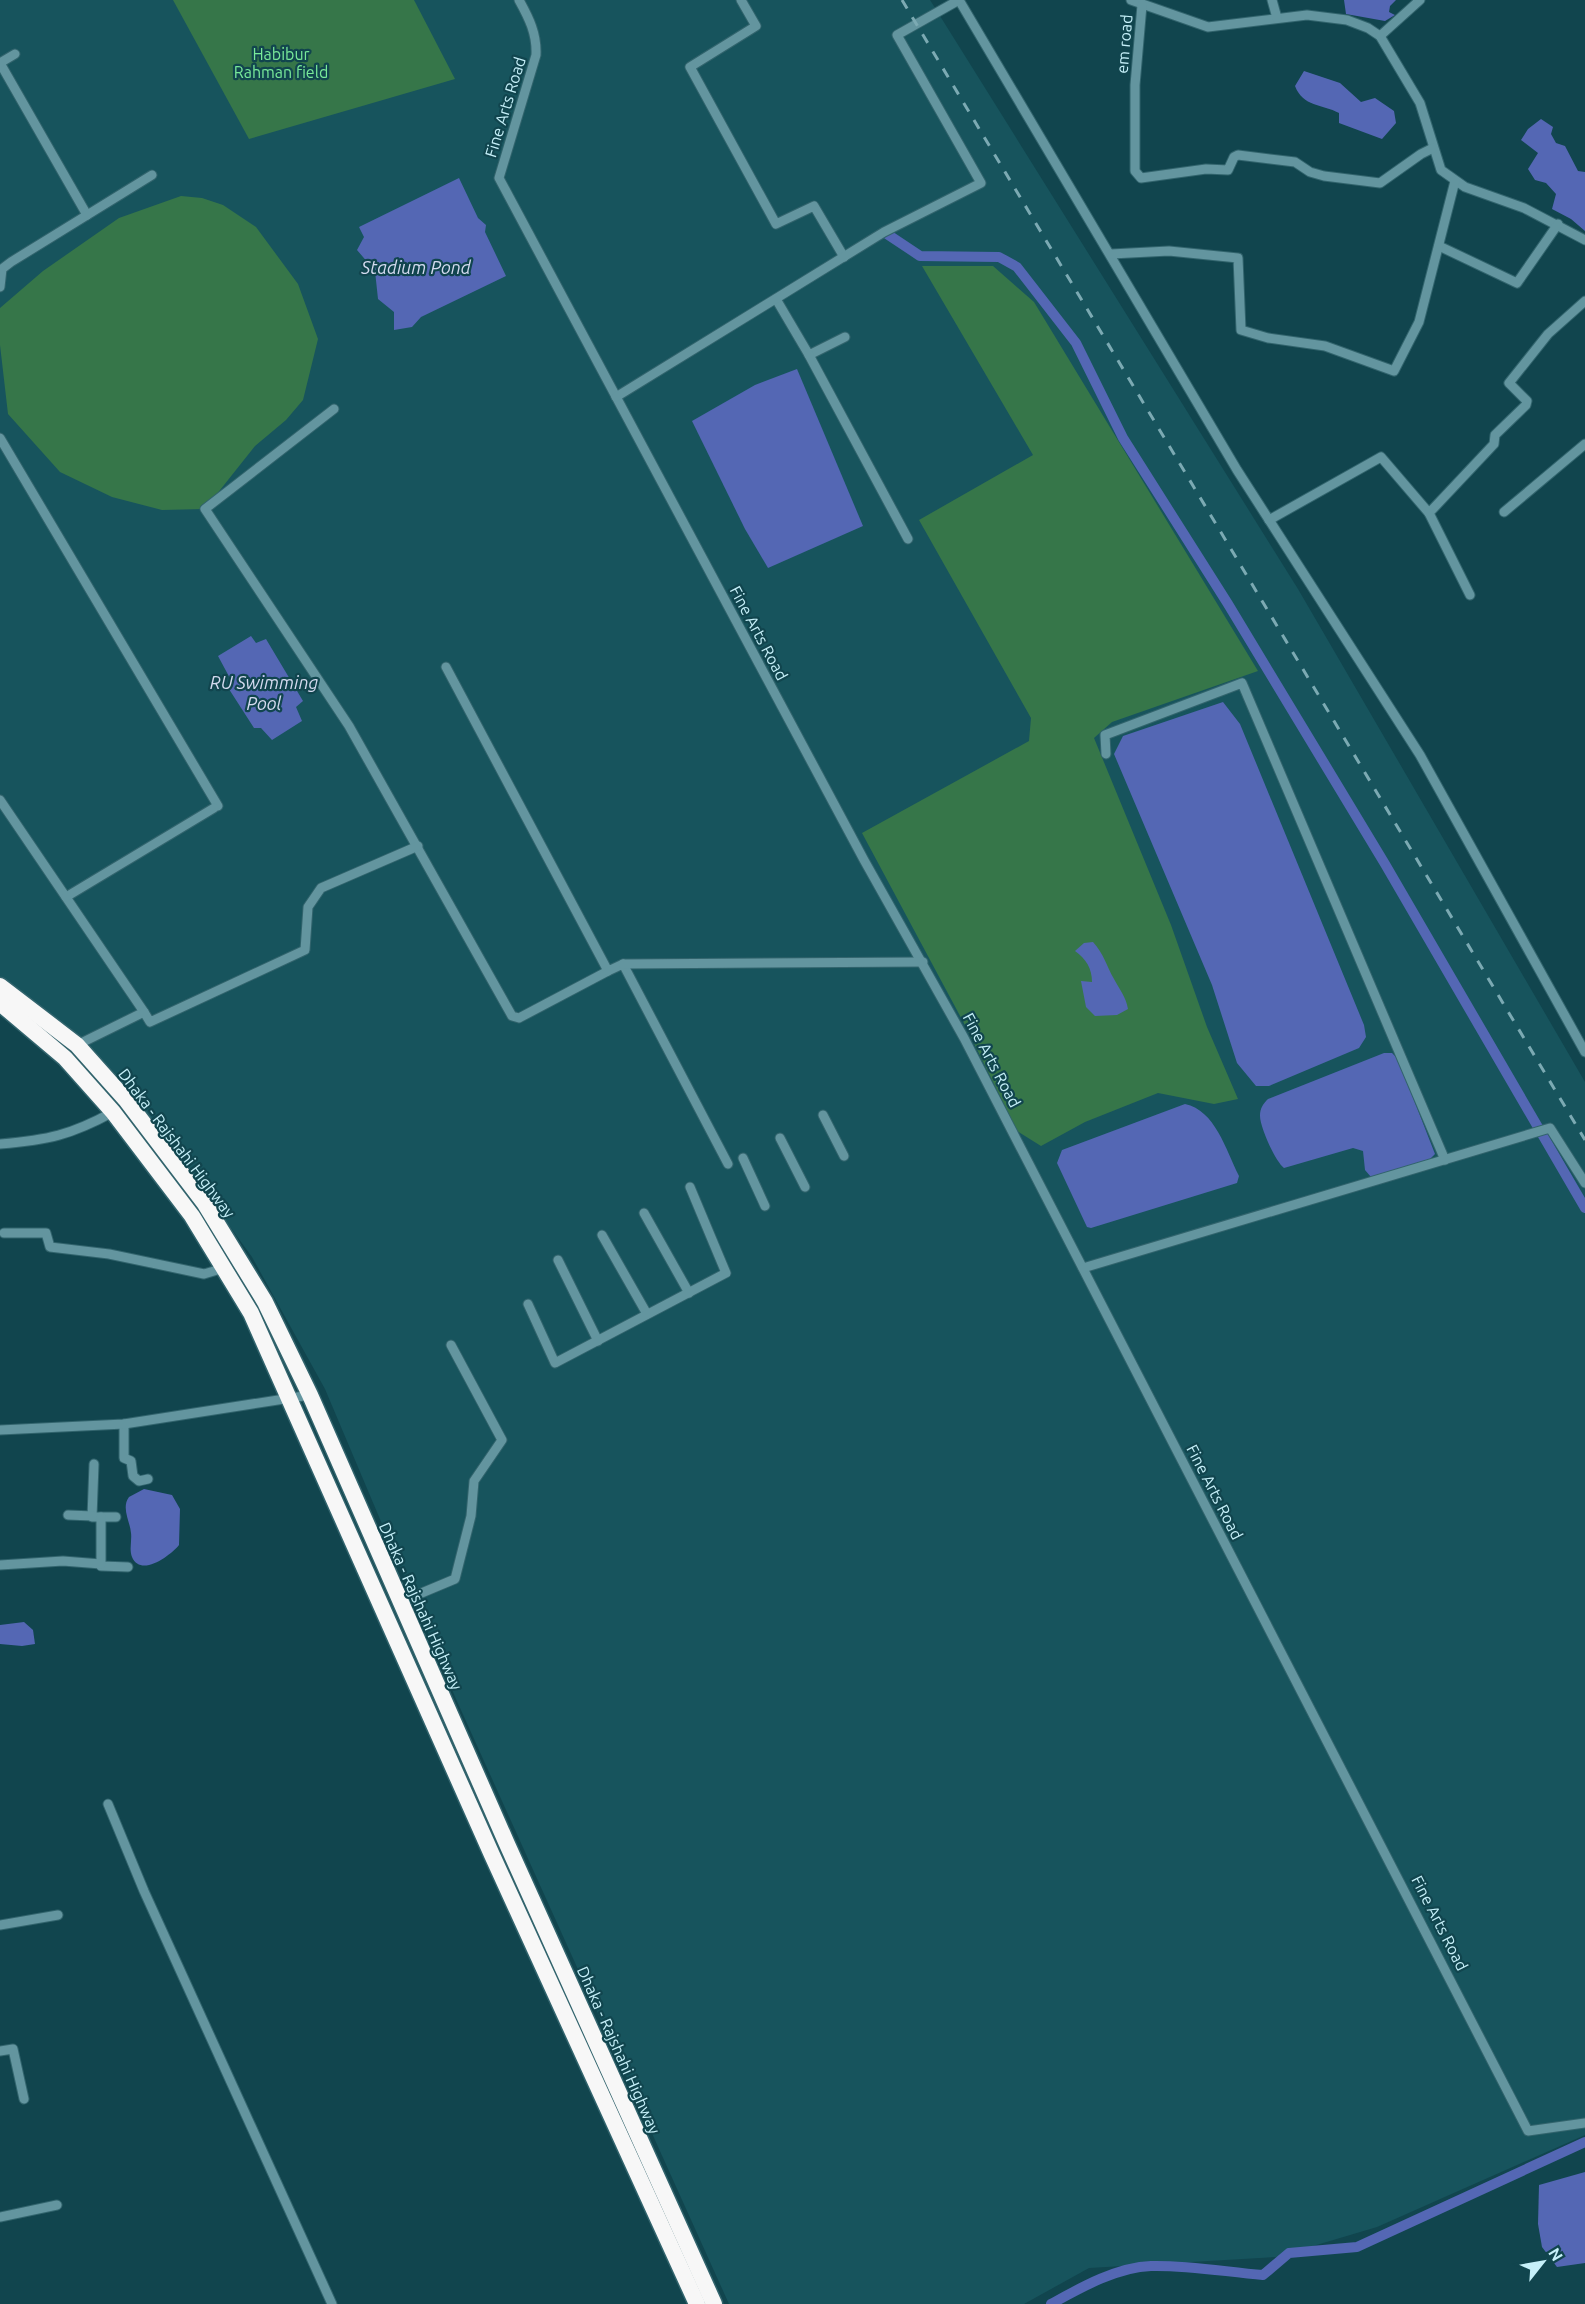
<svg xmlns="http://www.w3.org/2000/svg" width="1585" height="2304" font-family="Ubuntu,sans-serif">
<rect width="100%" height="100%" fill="#11454e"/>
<polygon fill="#17545d" points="0,0 930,0 1298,589 1585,1082 1585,2135 1377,2227 1276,2257 1089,2268 1024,2304 729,2304 456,1699 325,1389 252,1257 129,1088 84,1041 0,977"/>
<g fill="#367649">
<polygon points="173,0 414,0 455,79 249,139"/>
<polygon points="181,196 202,198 223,205 256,227 298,284 318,339 303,400 286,420 255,446 205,509 162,510 112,497 60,472 8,414 0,345 0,308 43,271 119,218"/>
<polygon points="922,266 993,266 1034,302 1258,671 1112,722 1094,738 1171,925 1207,1027 1238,1099 1214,1104 1158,1093 1085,1122 1041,1146 1017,1131 966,1027 862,833 1029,741 1031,718 919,520 1033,455"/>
</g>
<g fill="#5467b4">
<polygon points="1344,0 1396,0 1390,6 1389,12 1395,15 1385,21 1346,14"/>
<path d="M1304 71 1340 83 1361 102 1375 98 1394 111 1396 123 1382 139 1339 123V113C1322 104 1303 107 1295 86Z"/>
<polygon points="1541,119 1553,127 1551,134 1556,143 1565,146 1578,171 1585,172 1585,231 1571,219 1552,209 1556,194 1546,183 1535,180 1528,169 1538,153 1521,140 1528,129"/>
<polygon points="459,178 478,218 486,225 485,232 506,276 421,317 412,327 394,330 394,312 378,299 375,271 357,250 364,237 359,227"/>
<polygon points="797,369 863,526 768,568 745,529 692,421 755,385"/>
<polygon points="251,636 256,643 266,639 303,701 296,707 302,721 272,740 261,728 254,728 227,686 232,682 218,656"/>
<polygon points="1223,702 1240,724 1364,1025 1366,1037 1359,1048 1269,1086 1256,1086 1237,1063 1212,985 1114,754 1123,736"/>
<path d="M1093 942C1104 954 1106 965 1114 979 1120 990 1126 997 1128 1009L1117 1015 1095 1016 1086 1007 1081 981 1092 982C1092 968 1086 959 1075 951L1084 943Z"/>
<path d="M1384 1053H1392L1398 1059 1435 1154 1430 1159 1371 1177 1365 1170 1363 1151 1353 1148 1284 1168C1275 1161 1260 1127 1260 1116 1260 1108 1263 1104 1268 1099Z"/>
<path d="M1185 1104C1215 1110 1226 1150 1239 1176L1237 1183 1091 1228 1087 1227 1057 1163 1062 1150Z"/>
<path d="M144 1489 172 1495 180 1509 179 1545C171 1555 141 1578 132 1557 129 1549 132 1541 131 1533 130 1521 121 1508 129 1497Z"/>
<polygon points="24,1622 33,1630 35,1644 22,1646 0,1644 0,1625"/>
<polygon points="1585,2172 1585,2263 1557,2267 1542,2247 1538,2224 1539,2185"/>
</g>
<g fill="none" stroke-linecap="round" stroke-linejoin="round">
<g stroke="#5467b4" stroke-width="10">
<polyline points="884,232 920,256 999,257 1017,267 1076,343 1123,438 1228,604 1385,864 1585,1208"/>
<path d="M1051 2304C1080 2288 1117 2267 1151 2266 1188 2265 1226 2272 1263 2275L1289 2253 1357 2247 1585 2142"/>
</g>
<defs>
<g id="street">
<path d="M519 0C529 18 537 34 536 55L499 178 864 860 964 1038 1528 2131 1585 2123"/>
<polyline points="741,0 756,26 690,67 776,224 814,206 844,257"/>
<polyline points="959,0 1237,470 1420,755 1585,1052"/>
<polyline points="1131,0 1208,27 1307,15 1347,20 1368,28 1380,36 1420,103 1441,170 1465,187 1524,208 1585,240"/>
<polyline points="1272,0 1277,18"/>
<polyline points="1142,5 1135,85 1135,171 1141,178 1206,169 1228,170 1234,157 1238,155 1295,162 1310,172 1324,176 1380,183 1421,154 1433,148"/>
<polyline points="1380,36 1420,0"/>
<polyline points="0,63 87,215"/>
<polyline points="0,63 15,54"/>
<polyline points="1439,246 1517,283 1558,224"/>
<polyline points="1111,254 1169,251 1238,258 1241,330 1268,338 1325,346 1394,371 1419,322 1455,181"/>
<polyline points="0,287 2,269 11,262 152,175"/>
<polyline points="776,299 809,355 845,337"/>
<polyline points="809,355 908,539"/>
<polyline points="616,397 884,232 981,183 897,35 959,0"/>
<polyline points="334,409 205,509 349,726 512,1016 519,1018 608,971"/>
<polyline points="0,438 218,806"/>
<polyline points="1504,512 1585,444"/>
<polyline points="1269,520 1381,457 1429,513"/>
<polyline points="1470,595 1429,513 1494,444 1495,435 1526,405 1527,401 1509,383 1548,334 1585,301"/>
<polyline points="446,667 608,971 623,964 728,1164"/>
<polyline points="1106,754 1105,735 1242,683 1445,1160"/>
<polyline points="0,800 144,1012 77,1045"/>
<polyline points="66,897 214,808"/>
<polyline points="623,964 923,962"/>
<polyline points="144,1012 150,1022 305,950 308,907 321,888 418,846"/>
<polyline points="823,1115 844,1156"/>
<polyline points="780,1138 805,1187"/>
<path d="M0 1144C48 1140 71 1135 113 1112"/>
<polyline points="743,1158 765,1206"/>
<polyline points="644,1213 689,1293"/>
<polyline points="4,1233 46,1233 50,1247 109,1254 204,1274 224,1268"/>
<polyline points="602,1235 647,1314"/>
<polyline points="558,1260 598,1341"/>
<polyline points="1083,1268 1550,1128 1585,1183"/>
<polyline points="528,1304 555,1363 726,1273 690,1187"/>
<polyline points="124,1424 124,1458 131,1461 133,1476 139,1481 148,1479"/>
<polyline points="0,1430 124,1424 310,1395"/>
<polyline points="94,1464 92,1517 116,1517"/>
<polyline points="68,1515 93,1516"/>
<polyline points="101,1517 101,1566 128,1567"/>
<polyline points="0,1565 63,1561 101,1564"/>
<polyline points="400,1602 455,1579 471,1516 474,1481 502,1440 451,1345"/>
<polyline points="108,1804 144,1891 332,2304"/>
<polyline points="0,1925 58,1915"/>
<polyline points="0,2051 13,2049 24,2099"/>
<polyline points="0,2217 57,2205"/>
</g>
<g id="highway">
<polyline points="0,986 77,1045 126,1100 205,1204 265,1302 310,1395 507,1844 714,2304"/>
<polyline points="0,1003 65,1058 113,1112 192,1216 251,1313 492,1855 697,2304"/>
</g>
</defs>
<use href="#street" stroke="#32646d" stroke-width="11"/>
<use href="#highway" stroke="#32646d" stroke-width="19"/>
<use href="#street" stroke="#63959f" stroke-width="9"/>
<use href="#highway" stroke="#f7f7f7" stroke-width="16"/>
<polyline stroke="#7caab3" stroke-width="3" stroke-dasharray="10 10" stroke-linecap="butt" points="902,0 1585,1140"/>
</g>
<g text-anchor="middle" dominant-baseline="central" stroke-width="4.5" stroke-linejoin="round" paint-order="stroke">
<g font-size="16" fill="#c6f0f9" stroke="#11454e">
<text transform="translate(1124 44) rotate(-85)">em road</text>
<text transform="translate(505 107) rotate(-73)">Fine Arts Road</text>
<text transform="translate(759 633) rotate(62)">Fine Arts Road</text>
<text transform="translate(992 1060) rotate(62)">Fine Arts Road</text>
<text transform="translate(177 1143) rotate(53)">Dhaka - Rajshahi Highway</text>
<text transform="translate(1215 1492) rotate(63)">Fine Arts Road</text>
<text transform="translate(421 1606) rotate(66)">Dhaka - Rajshahi Highway</text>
<text transform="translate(1440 1923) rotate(63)">Fine Arts Road</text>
<text transform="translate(619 2050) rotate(66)">Dhaka - Rajshahi Highway</text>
</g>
<g font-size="16" fill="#79e999" stroke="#11454e">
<text x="281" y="54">Habibur<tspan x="281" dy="18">Rahman field</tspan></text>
</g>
<g font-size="18" font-style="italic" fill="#d3daef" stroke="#11454e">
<text x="416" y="267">Stadium Pond</text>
<text x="264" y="682">RU Swimming<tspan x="264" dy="21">Pool</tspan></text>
</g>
</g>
<g transform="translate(1543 2262) rotate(59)" stroke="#11454e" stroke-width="4.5" paint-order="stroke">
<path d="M0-4.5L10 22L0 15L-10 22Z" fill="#c6f0f9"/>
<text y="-9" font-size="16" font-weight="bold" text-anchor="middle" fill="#c6f0f9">N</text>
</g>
</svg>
